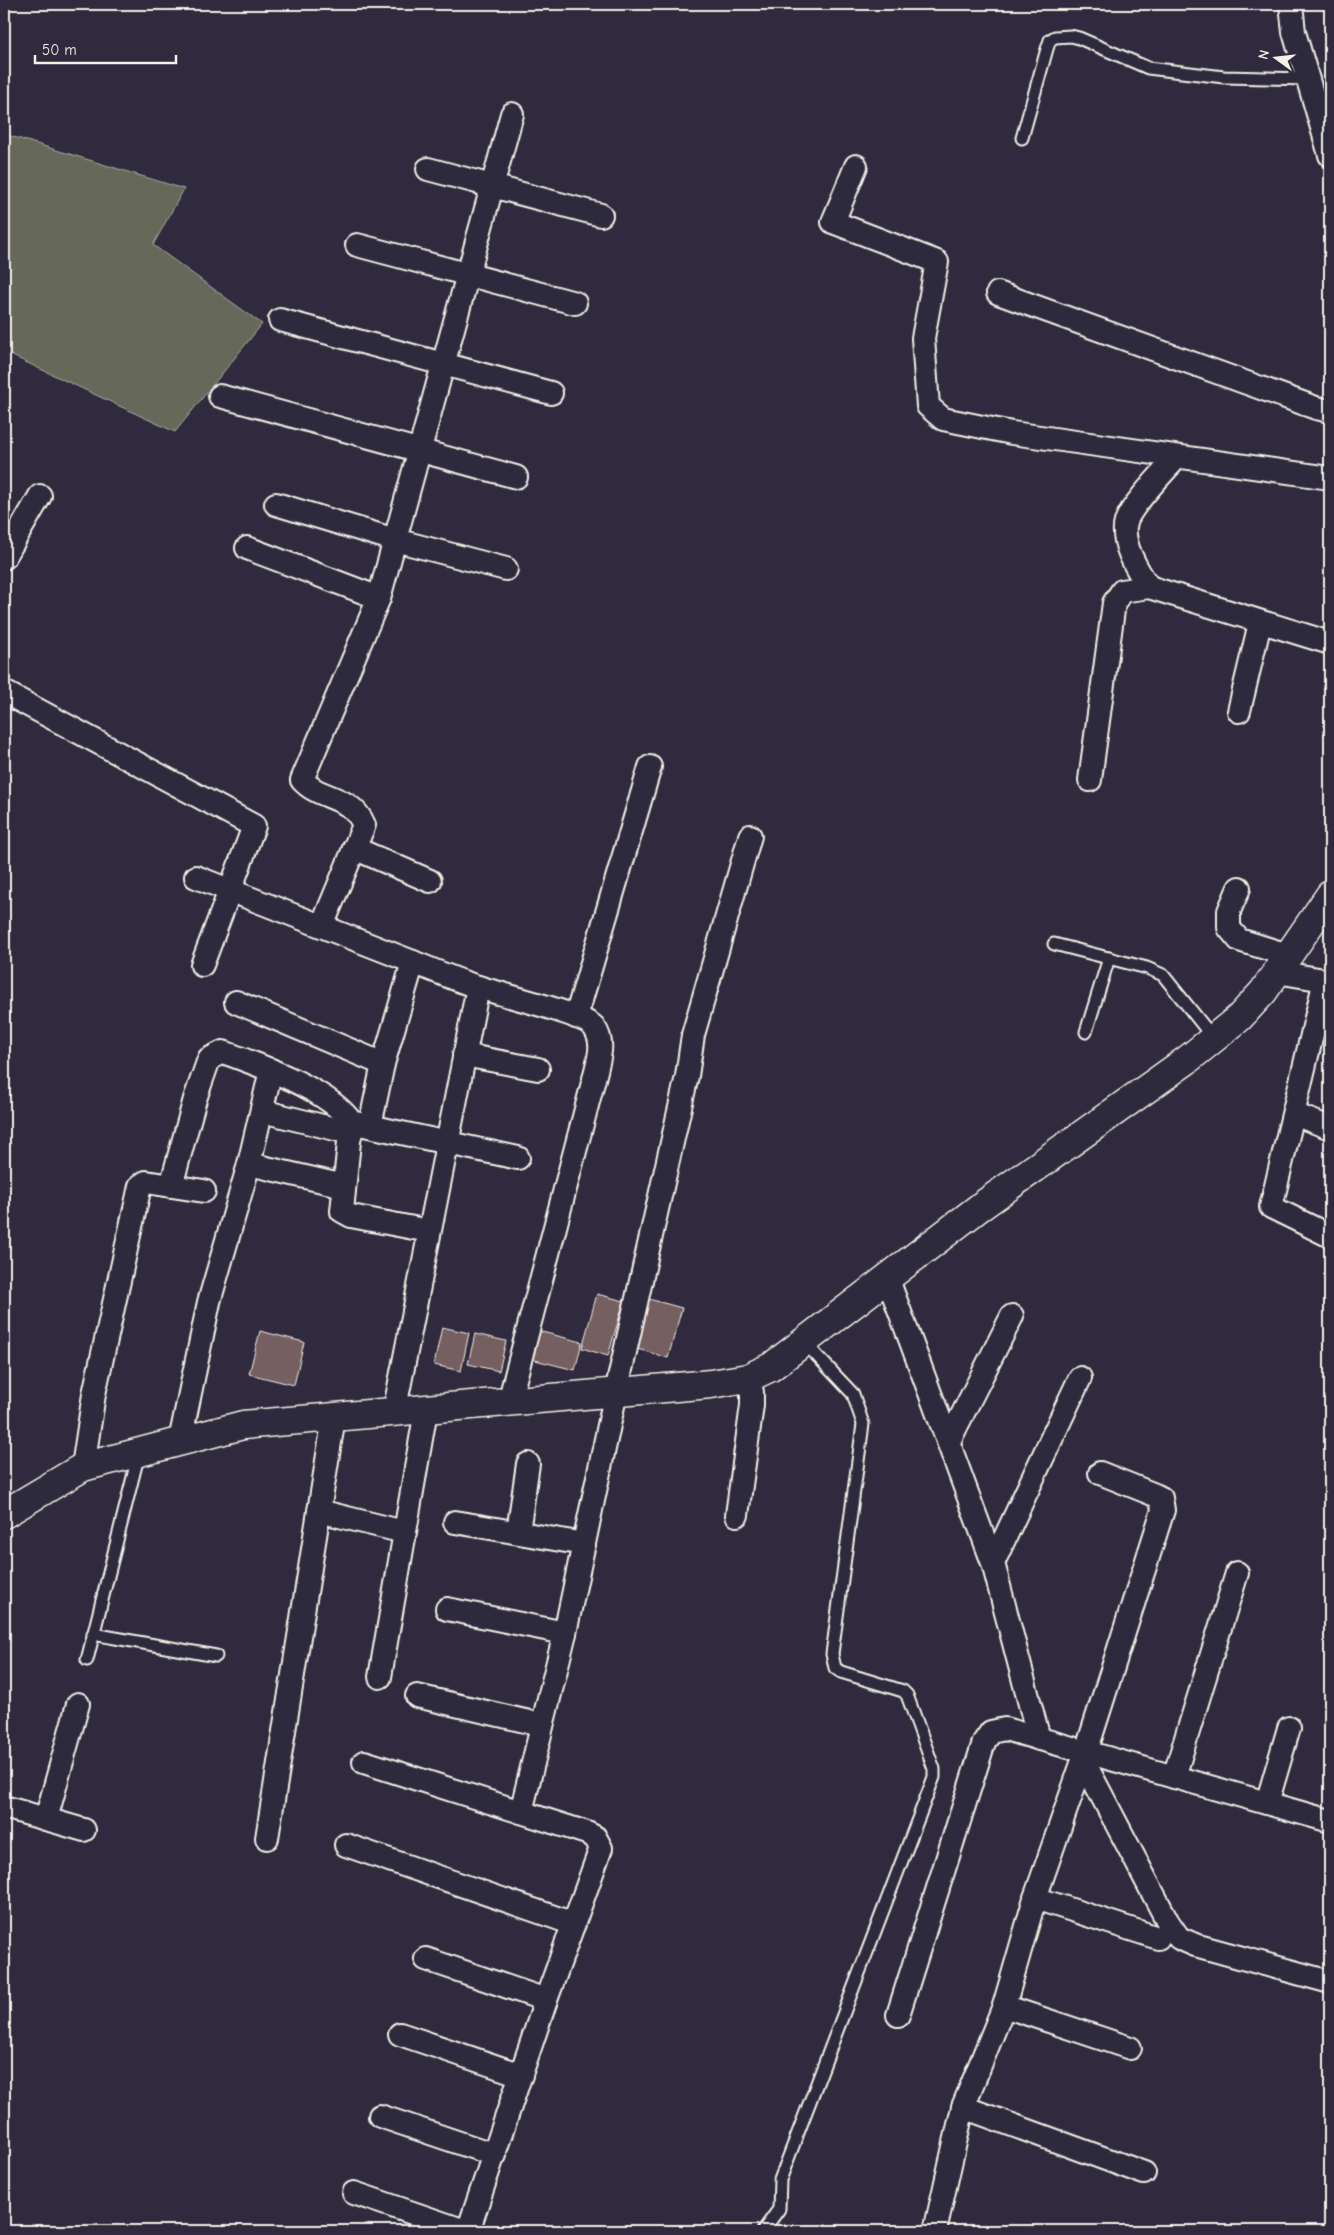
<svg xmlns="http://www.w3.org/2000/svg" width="1334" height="2235" font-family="'Comic Neue',sans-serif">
<rect width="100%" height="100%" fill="#2f2a3d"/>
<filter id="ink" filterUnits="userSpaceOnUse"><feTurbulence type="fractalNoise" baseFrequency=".02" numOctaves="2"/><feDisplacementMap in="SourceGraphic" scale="10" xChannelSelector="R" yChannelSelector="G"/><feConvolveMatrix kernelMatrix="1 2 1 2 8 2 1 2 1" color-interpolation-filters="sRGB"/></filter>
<g filter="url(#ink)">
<polygon fill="#66685a" stroke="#adaca1" points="4,134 184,189 153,245 262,324 175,432 4,352"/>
<g fill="#745e61" stroke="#f4f1e8">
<polygon points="597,1294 624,1301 608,1356 582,1348"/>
<polygon points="645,1298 682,1308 668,1358 631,1347"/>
<polygon points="442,1327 469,1333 461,1371 434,1365"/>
<polygon points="260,1331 304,1342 294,1385 249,1374"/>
<polygon points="538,1331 582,1342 575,1370 531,1359"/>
<polygon points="475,1334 506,1341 499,1371 468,1364"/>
</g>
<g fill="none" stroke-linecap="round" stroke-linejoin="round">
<defs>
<g id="lane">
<polyline points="1022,138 1047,49 1050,40 1055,37 1071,36 1079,38 1148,68 1224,77 1308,79"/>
<polyline points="1054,944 1147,968 1163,975 1214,1039"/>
<polyline points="1086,1032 1109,958"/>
<polyline points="93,1634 216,1656"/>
<polyline points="87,1660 139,1453"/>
<polyline points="763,2231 779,2209 780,2180 934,1777 934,1769 907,1695 903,1691 841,1672 835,1668 832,1654 863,1424 853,1394 804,1342"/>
</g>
<g id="street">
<polyline points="1291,4 1294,32 1330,155"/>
<polyline points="856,166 833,222 937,262 923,338 928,406 943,419 1012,433 1330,478"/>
<polyline points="428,169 601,215"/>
<polyline points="357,245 575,303"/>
<polyline points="998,293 1316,408 1330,411"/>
<polyline points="280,320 551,393"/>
<polyline points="220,396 516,477"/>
<path d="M1177 457C1165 471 1130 506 1126 522 1120 542 1138 572 1149 587L1330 643"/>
<polyline points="276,504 395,540 506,569"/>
<polyline points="247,548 379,598"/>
<polyline points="4,558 40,496"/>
<polyline points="4,692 254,826 202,965"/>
<polyline points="1239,711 1260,623"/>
<polyline points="1090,780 1114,603 1122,591 1149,587"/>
<polyline points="354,848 430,881"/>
<polyline points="196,877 413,962 383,1064 370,1126"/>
<polyline points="1239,888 1229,911 1229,928 1239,940 1288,955"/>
<path d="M322 926 364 825C351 794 321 801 302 780L379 598 512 114"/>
<path d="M413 962C435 971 456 980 478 987 499 994 584 1014 594 1027 605 1043 599 1057 595 1075L509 1402"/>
<polyline points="1277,972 1330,981"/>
<polyline points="1325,980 1271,1207 1330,1236"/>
<polyline points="236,1002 383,1064"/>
<polyline points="576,1017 650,767"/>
<polyline points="464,1055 538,1069"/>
<polyline points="262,1111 351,1133"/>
<polyline points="1294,1114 1330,1128"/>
<polyline points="355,1123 518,1158"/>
<polyline points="249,1164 344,1186"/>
<path d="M171 1186 195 1099 209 1059 223 1052C259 1065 330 1090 351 1122L342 1211 351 1216 429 1231"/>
<polyline points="887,1277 993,1563 1039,1739"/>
<polyline points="394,1413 478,987"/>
<polyline points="180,1441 209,1302 249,1164 271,1070"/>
<polyline points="949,1441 1012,1316"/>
<polyline points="83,1467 94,1394 140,1186 146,1182 204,1191"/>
<polyline points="319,1511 404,1532"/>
<polyline points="737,1515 752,1405 752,1392 748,1378"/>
<polyline points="455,1522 584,1544"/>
<polyline points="518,1532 528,1464"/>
<polyline points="993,1563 1080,1378"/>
<polyline points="447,1609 565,1633"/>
<polyline points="380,1677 426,1410"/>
<polyline points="417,1696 542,1725"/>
<polyline points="1083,1760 1168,1922 1179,1938 1195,1945 1330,1982"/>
<polyline points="364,1762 587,1833 595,1837 601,1848 546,2000 468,2231"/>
<polyline points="1174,1777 1237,1573"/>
<polyline points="1267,1803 1289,1728"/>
<polyline points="4,1807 84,1830"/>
<polyline points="521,1812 565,1633 616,1392 687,1076 693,1035 750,836"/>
<polyline points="46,1819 78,1704"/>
<polyline points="267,1838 334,1417"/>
<polyline points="346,1845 574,1924"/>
<polyline points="1035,1898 1158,1938"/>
<polyline points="426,1959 546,2000"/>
<polyline points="1004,2006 1130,2048"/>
<polyline points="898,2015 984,1742 991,1732 1005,1729 1330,1821"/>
<polyline points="400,2034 521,2075"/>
<polyline points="963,2107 1144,2173"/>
<polyline points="380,2116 495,2155"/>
<polyline points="354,2193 465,2231"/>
<polyline points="935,2231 963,2107 1004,2006 1035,1898 1086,1752 1163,1510 1161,1498 1155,1495 1100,1473"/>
</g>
<polyline id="secondary" points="4,1514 83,1467 243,1425 711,1384 748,1378 771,1367 980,1207 1187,1060 1239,1018 1263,992 1330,895"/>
</defs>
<use href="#lane" stroke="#f4f1e8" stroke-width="15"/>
<use href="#street" stroke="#f4f1e8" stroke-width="26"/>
<use href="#secondary" stroke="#f4f1e8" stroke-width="31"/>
<use href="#lane" stroke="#2f2a3d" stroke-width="11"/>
<use href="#street" stroke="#2f2a3d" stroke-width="22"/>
<use href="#secondary" stroke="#2f2a3d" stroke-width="28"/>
</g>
</g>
<rect width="1334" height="2235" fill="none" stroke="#2f2a3d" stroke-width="20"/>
<rect x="10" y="10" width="1314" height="2215" fill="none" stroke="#f4f1e8" stroke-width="2" filter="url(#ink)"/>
<g transform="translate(1276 58) rotate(285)" stroke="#2f2a3d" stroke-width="4" paint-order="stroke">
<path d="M0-4L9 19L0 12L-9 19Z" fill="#f4f1e8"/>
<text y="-8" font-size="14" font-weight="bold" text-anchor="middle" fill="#f4f1e8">N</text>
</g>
<path d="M35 55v8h141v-8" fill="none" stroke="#f4f1e8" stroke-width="2.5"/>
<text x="42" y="55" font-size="15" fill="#f4f1e8" stroke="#2f2a3d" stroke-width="4" paint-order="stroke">50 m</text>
</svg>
